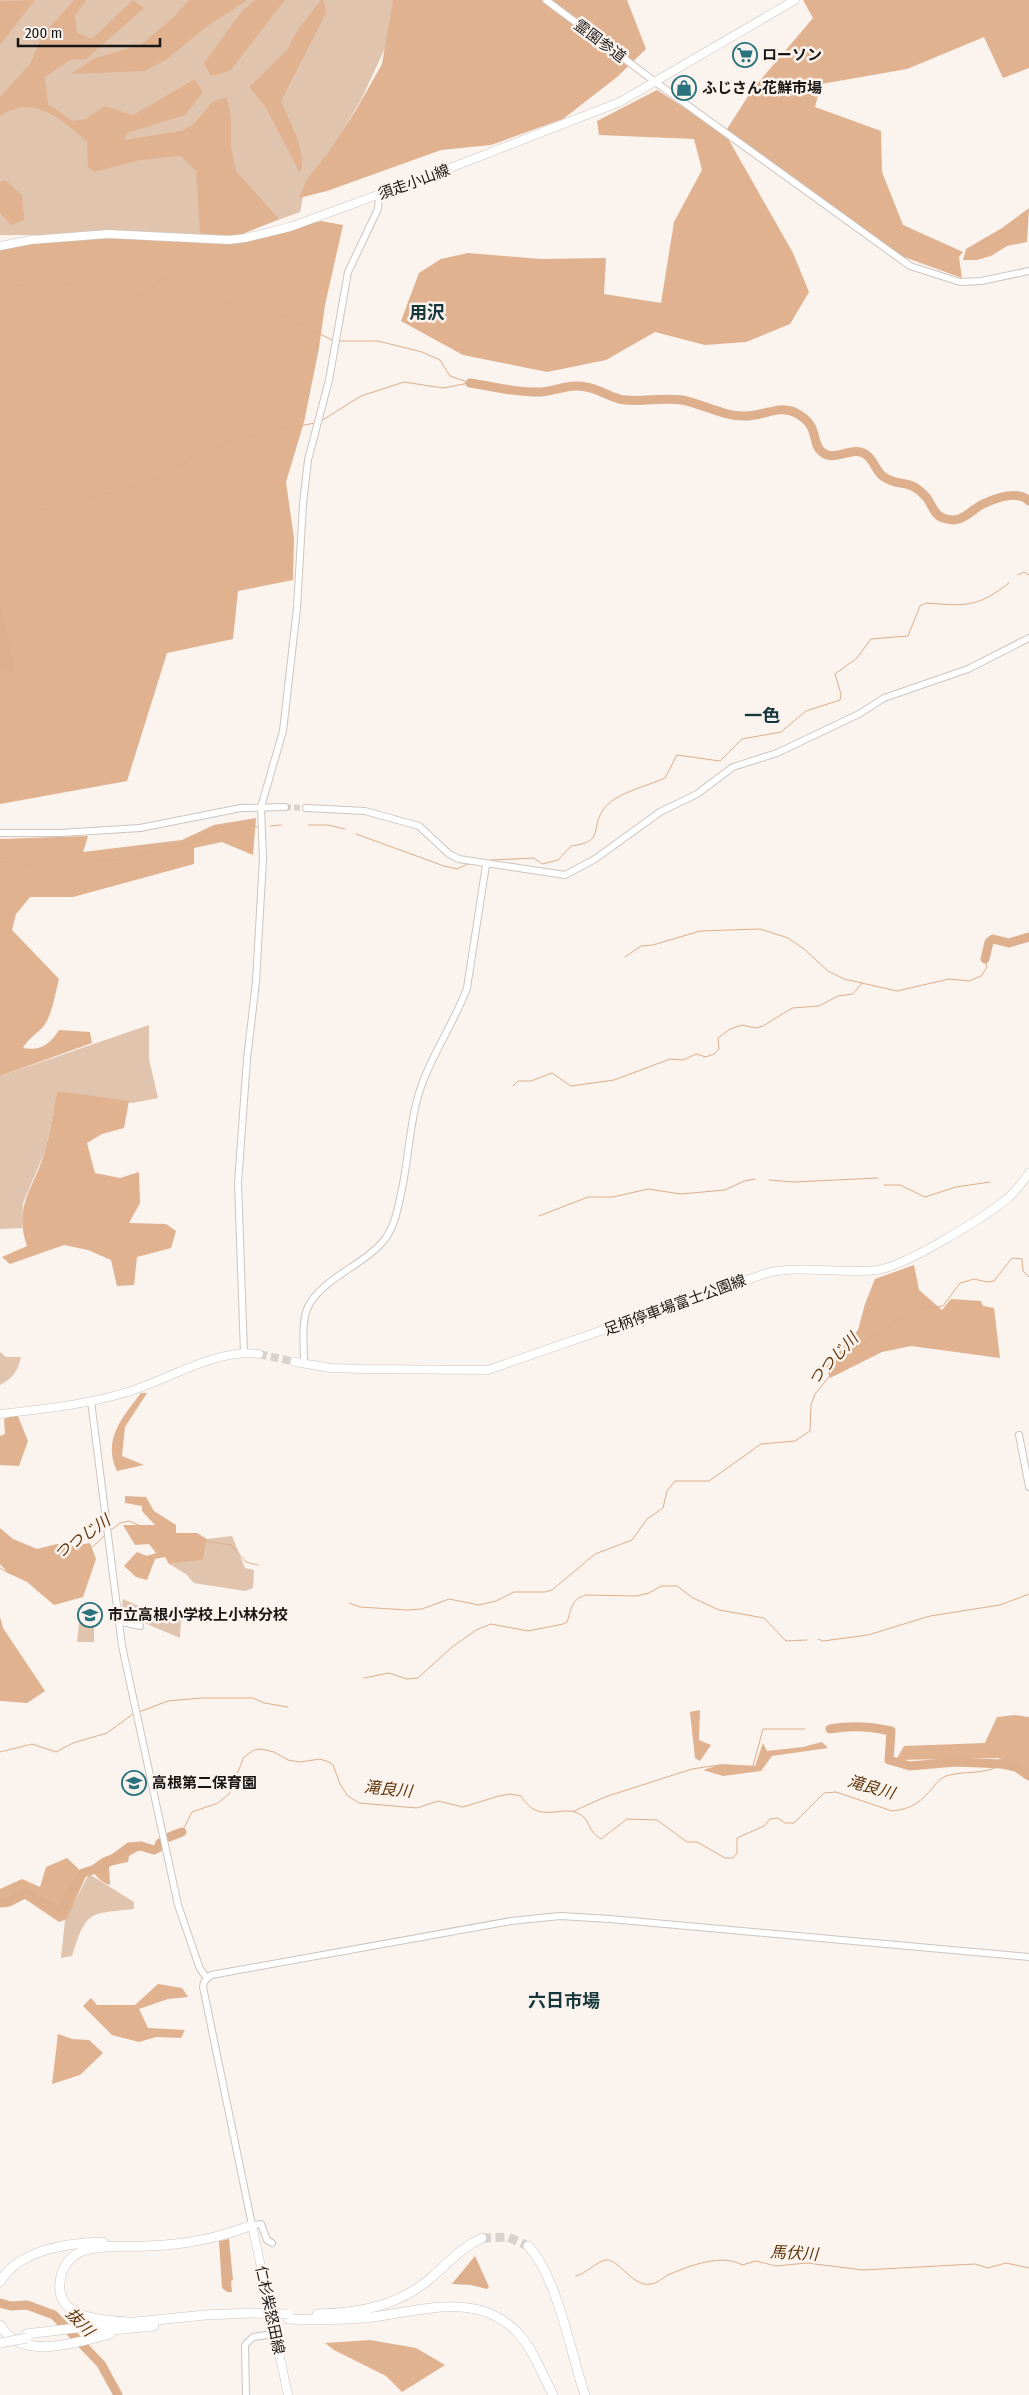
<svg xmlns="http://www.w3.org/2000/svg" width="1029" height="2395" font-family="'Fira Sans Condensed','Noto Sans JP',sans-serif">
<rect width="100%" height="100%" fill="#fbf3ee"/>
<g fill="#e1c4ae">
<polygon points="0,0 395,0 394,29 361,100 303,197 300,212 238,235 0,235"/>
<polygon points="149,1025 149,1059 158,1098 132,1103 57,1091 46,1149 23,1203 22,1228 0,1229 0,1076"/>
<path d="M0 1352 6 1357H21C18 1371 13 1378 0 1385Z"/>
<polygon points="232,1536 245,1568 254,1570 253,1588 245,1591 194,1583 186,1574 169,1564 203,1560 207,1539"/>
<polygon points="123,1599 143,1608 158,1607 181,1618 180,1638 121,1613"/>
<polygon points="81,1604 94,1608 94,1642 77,1642"/>
<path d="M89 1874 134 1902V1909C88 1914 87 1910 72 1956L61 1958 65 1920Z"/>
</g>
<g fill="#e0b28f">
<polygon points="35,0 0,45 0,1"/>
<path d="M74 0H86L75 16 77 33 92 39 133 0 144 8 86 59 70 60 45 77 48 104 73 121 86 119 105 106 133 115 195 79 203 92 185 115 127 133 125 140 181 131 194 124 212 102 227 97 231 118V147L236 171 279 219 238 236 200 233 196 171 181 156 140 160 94 172 88 167 87 141C61 120 34 93 0 116V97L30 64 42 36Z"/>
<polygon points="189,0 247,0 206,27 167,59 145,71 71,74 93,59 140,45 173,18"/>
<polygon points="255,0 285,0 230,71 211,76 204,63 243,10"/>
<path d="M321 0H324L326 13 281 101C289 121 308 152 300 173L265 106 249 87 287 50 299 28Z"/>
<polygon points="393,0 627,0 646,49 617,77 563,119 491,145 441,150 327,191 299,198 307,179 328,153 356,110 382,64"/>
<polygon points="803,0 1029,0 1029,68 1003,78 984,37 907,69 821,84 815,107 881,131 882,172 903,225 963,252 959,257 962,278 904,257 823,207 727,129 752,90 813,18"/>
<polygon points="657,90 726,135 793,253 809,292 790,324 746,342 705,345 655,332 606,360 547,372 463,355 401,321 419,273 441,259 468,253 540,259 606,258 604,294 661,303 674,222 702,170 694,139 599,135 597,121"/>
<polygon points="5,180 22,195 24,220 11,225 0,213 0,182"/>
<polygon points="1029,208 1027,242 1007,246 991,256 977,260 963,260 966,249 1002,228"/>
<polygon points="321,221 343,225 325,305 319,348 304,422 286,482 294,538 293,580 238,591 233,639 167,653 127,781 0,804 0,246 125,235 240,242"/>
<path d="M256 818 253 855 222 842 194 848V864L73 897H30L16 914 12 930 59 979C55 994 52 1017 42 1028 35 1035 28 1039 23 1048 41 1051 49 1045 59 1030L90 1032 92 1043 0 1076V839L88 836 83 852 182 840 214 825Z"/>
<path d="M57 1091 129 1101 124 1128 102 1134 87 1143 95 1173 120 1178 139 1172 140 1203 129 1223 166 1224 176 1231 171 1248 137 1257 134 1285 117 1286 111 1260 88 1250 64 1245 10 1264 2 1257 27 1246C12 1204 37 1185 46 1147 51 1129 53 1109 57 1091Z"/>
<polygon points="914,1265 919,1290 942,1310 951,1299 981,1301 983,1306 994,1308 1000,1358 911,1346 882,1352 830,1378 826,1367 858,1330 865,1304 875,1279"/>
<path d="M141 1393H147L125 1427 122 1456 144 1465 117 1471C102 1439 123 1417 141 1393Z"/>
<polygon points="17,1414 28,1441 19,1466 0,1465 0,1436 5,1434 4,1419"/>
<polygon points="125,1496 146,1497 154,1511 176,1525 176,1533 197,1533 207,1539 203,1560 169,1564 165,1557 155,1559 147,1580 136,1577 124,1566 137,1552 147,1556 156,1553 149,1544 135,1545 123,1525 155,1525 142,1511 142,1506 125,1503"/>
<polygon points="0,1528 13,1539 37,1549 57,1544 67,1547 90,1543 96,1559 83,1597 54,1605 27,1582 8,1573 0,1564"/>
<polygon points="0,1617 3,1628 45,1691 27,1703 0,1701"/>
<polygon points="700,1710 699,1740 711,1745 700,1761 695,1758 690,1712"/>
<polygon points="1015,1715 1029,1717 1029,1774 998,1758 896,1760 904,1746 985,1743 997,1717"/>
<polygon points="822,1742 828,1748 772,1756 761,1771 723,1776 703,1770 722,1764 755,1766 763,1743 767,1751 803,1747"/>
<path d="M129 1848 138 1851 129 1856 128 1862 109 1866 110 1885C101 1883 95 1875 90 1867L102 1858Z"/>
<polygon points="67,1858 86,1876 67,1919 59,1922 25,1899 0,1907 0,1889 22,1879 40,1887 46,1867"/>
<polygon points="158,1984 182,1988 188,1997 168,1999 139,2009 148,2028 185,2030 181,2038 156,2037 139,2042 112,2035 83,2006 91,1998 97,2005 135,2005"/>
<polygon points="58,2034 72,2039 89,2040 103,2053 80,2075 52,2084"/>
<polygon points="370,2340 416,2348 445,2365 402,2392 386,2376 334,2350 325,2343"/>
</g>
<g fill="#ddaf8c">
<polygon points="0,607 2,611 15,671 9,672 5,667 0,672"/>
<polygon points="229,2239 233,2280 231,2281 232,2292 227,2292 222,2288 219,2241"/>
<polygon points="475,2256 489,2287 487,2289 471,2285 452,2284"/>
</g>
<g fill="none" stroke-linecap="round" stroke-linejoin="round">
<g stroke="#ddaf8c" stroke-width="1">
<path d="M0 289 42 281H58L135 296C151 291 162 272 180 274L203 295 232 303 270 309 334 341"/>
<polyline points="338,341 378,341 422,352 440,360 450,376 470,383"/>
<polyline points="321,421 361,396 404,382 443,388 469,383"/>
<polyline points="0,519 89,499 154,479 167,474 200,453 242,437 315,423"/>
<polyline points="1018,575 1024,572 1029,575"/>
<polyline points="309,825 328,825 345,829"/>
<polyline points="270,826 281,825"/>
<polyline points="356,834 444,866 457,869 470,863"/>
<path d="M491 860 534 858 542 864 558 860 571 846C605 842 590 829 603 810 614 793 648 786 665 778L677 755 720 761 742 739 781 732 806 711 840 700 841 694 835 674 857 658 871 639 908 636 920 606 926 603C965 606 977 608 1009 583"/>
<path d="M0 862C18 859 34 871 52 870 62 869 71 865 82 863 98 860 115 862 131 857 138 855 145 851 152 850 161 848 170 848 179 846 211 841 218 814 257 827"/>
<polyline points="625,957 641,946 653,945 700,931 760,929 788,938 804,949 828,971 844,979 897,991 949,979 969,981 981,976 987,967 985,959"/>
<polyline points="513,1086 518,1081 531,1081 552,1073 571,1086 614,1080 670,1059 683,1060 696,1054 706,1057 714,1054 719,1049 718,1038 730,1029 742,1025 756,1028 763,1026 792,1008 819,1006 838,996 853,994 862,983"/>
<polyline points="769,1180 793,1182 878,1178"/>
<polyline points="884,1185 900,1185 925,1197 956,1187 990,1182"/>
<polyline points="539,1216 588,1197 613,1197 648,1189 681,1194 725,1190 744,1181 755,1179"/>
<polyline points="111,1530 120,1523 129,1521 163,1535 231,1545 246,1562 258,1565"/>
<path d="M0 1568C21 1582 19 1568 36 1567 44 1566 53 1571 60 1569 73 1565 94 1546 104 1536"/>
<polyline points="349,1603 360,1607 407,1610 422,1609 449,1599 479,1605 496,1601 514,1592 545,1592 552,1590 595,1554 632,1540 647,1519 663,1508 667,1491 675,1481 709,1481 761,1444 795,1441 810,1431 811,1405 815,1394 851,1350 911,1311 943,1306 960,1283 974,1279 987,1282 994,1281 1012,1258 1022,1259 1023,1271 1029,1277"/>
<polyline points="818,1639 823,1641 868,1635 930,1616 1000,1605 1029,1594"/>
<path d="M364 1678 389 1673 407 1679 418 1678 452 1647 476 1630 491 1624 528 1631 563 1624 567 1622C572 1608 571 1599 586 1595L636 1596 649 1593 661 1586H677L693 1598 719 1610 764 1618 786 1641 807 1640"/>
<polyline points="139,1712 168,1701 201,1698 253,1698 264,1703 288,1707"/>
<polyline points="0,1752 32,1744 56,1752 73,1743 107,1733 133,1714"/>
<polyline points="574,1811 605,1797 692,1769 719,1765 736,1768 753,1766 763,1729 805,1729"/>
<path d="M182 1832 192 1812 218 1803 229 1794 244 1757 254 1750 261 1749 274 1752 288 1760 300 1762 320 1759 329 1762 333 1765 340 1784 348 1796 359 1803 417 1808 438 1801 463 1807 499 1796 510 1794 521 1796C540 1827 563 1802 581 1815 591 1822 588 1832 601 1839L627 1819 657 1820 687 1842H697L725 1858H733L737 1853V1838L764 1826 770 1819 778 1818 785 1823H794L824 1793 836 1792 892 1811C912 1809 921 1802 934 1786 937 1782 941 1778 946 1776 965 1770 984 1776 1002 1764"/>
<path d="M576 2276C587 2273 594 2263 606 2260 618 2258 633 2288 651 2284 658 2283 662 2278 668 2275 688 2266 723 2253 742 2265L756 2261 776 2266 807 2263 863 2270 975 2264 988 2268 1006 2263 1029 2268"/>
</g>
<g stroke="#ddaf8c" stroke-width="9">
<path d="M470 383C492 386 516 393 538 392 554 392 569 383 586 387 600 389 612 399 625 400 644 402 664 397 682 400 703 404 722 416 744 416 762 417 779 404 796 413 821 426 810 442 822 452 835 463 852 445 865 454 874 459 875 471 884 477 900 488 909 477 927 498 932 505 934 515 943 518 962 525 969 511 983 504 996 498 1018 490 1029 501"/>
<polyline points="985,959 989,942 993,939 1009,943 1029,937"/>
<path d="M830 1729C851 1725 870 1726 891 1731L889 1760 910 1766 955 1762 1002 1764 1016 1767 1029 1776"/>
<polyline points="169,1837 182,1832"/>
<polyline points="0,1903 9,1902 26,1893 59,1912 63,1910 73,1887 83,1873 102,1867 129,1847 141,1846 154,1850 158,1848 160,1843"/>
<polyline points="0,2303 11,2306 27,2305 54,2315 101,2364 118,2395"/>
</g>
<polyline stroke="#d9d2cd" stroke-width="6" stroke-dasharray="6 3" stroke-linecap="butt" points="285,807 306,808"/>
<polyline stroke="#d9d2cd" stroke-width="8" stroke-dasharray="8 4" stroke-linecap="butt" points="259,1354 295,1362"/>
<polyline stroke="#d9d2cd" stroke-width="9" stroke-dasharray="9 4.5" stroke-linecap="butt" points="482,2238 508,2237 528,2246"/>
<defs>
<g id="minor">
<polyline points="546,0 654,81 910,266 960,282 981,281 1029,271"/>
<polyline points="306,808 365,811 419,826 449,854 459,859 565,875 595,859 660,812 697,794 733,767 777,753 859,714 884,698 968,669 1029,638"/>
<polyline points="0,833 60,833 140,828 241,808 285,807"/>
<polyline points="244,1353 238,1183 247,1059 256,982 263,859 261,807 283,731 297,608 303,504 308,460 329,380 348,272 378,209 379,194"/>
<path d="M304 1363C304 1346 301 1322 308 1307 322 1278 365 1265 385 1239 396 1224 398 1206 402 1189 409 1155 410 1117 422 1084 434 1051 455 1021 467 988L486 865"/>
<polyline points="91,1401 122,1646 178,1905 200,1969 207,1978"/>
<polyline points="1019,1435 1029,1487"/>
<polyline points="118,1621 140,1626"/>
<polyline points="272,2243 267,2240 261,2224 252,2225 203,1987 204,1982 211,1975 511,1921 560,1916 610,1919 1029,1957"/>
<polyline points="246,2395 245,2345 253,2337 275,2334"/>
</g>
<g id="major">
<polyline points="0,246 31,240 108,234 229,240 245,238 290,227 432,175 620,102 795,0"/>
<path d="M295 1362 330 1368 361 1369 488 1370 767 1273C804 1265 840 1274 877 1270 906 1266 983 1218 1007 1199 1016 1191 1023 1182 1029 1173"/>
<path d="M0 1414C42 1409 84 1405 124 1393 167 1381 215 1348 259 1354"/>
<polyline points="252,2225 288,2395"/>
</g>
<g id="highway">
<path d="M528 2246C557 2275 571 2355 585 2395"/>
<path d="M0 2282C19 2249 68 2243 103 2242"/>
<path d="M317 2314C360 2313 400 2306 433 2276 449 2262 462 2247 482 2238"/>
<path d="M288 2319C313 2320 339 2320 364 2318 415 2313 475 2289 517 2332 533 2349 542 2374 553 2395"/>
<path d="M131 2322C102 2320 51 2320 61 2276 64 2263 74 2253 86 2250 105 2244 128 2247 147 2246 181 2245 220 2238 252 2225"/>
<polyline points="126,2323 205,2315 253,2313"/>
<path d="M0 2325C22 2362 77 2342 110 2334"/>
<polyline points="102,2331 154,2326"/>
<polyline points="26,2334 110,2324"/>
</g>
</defs>
<use href="#minor" stroke="#ccc5c0" stroke-width="8"/>
<use href="#major" stroke="#ccc5c0" stroke-width="9"/>
<use href="#highway" stroke="#ccc5c0" stroke-width="10"/>
<use href="#minor" stroke="#fff" stroke-width="6"/>
<use href="#major" stroke="#fff" stroke-width="8"/>
<use href="#highway" stroke="#fff" stroke-width="9"/>
<defs>
<g id="highway-bridge">
<polyline points="253,2313 288,2314"/>
<polyline points="0,2343 27,2338"/>
</g>
</defs>
<use href="#highway-bridge" stroke="#ccc5c0" stroke-width="10" stroke-linecap="butt"/>
<use href="#highway-bridge" stroke="#fff" stroke-width="9"/>
</g>
<defs>
<symbol id="supermarket-ring" viewBox="-11 -11 22 22"><circle r="9.5" fill="#fbf3ee" stroke="#2a737d" stroke-width="1.5"/><path d="M-6-5.5h2.5l.6 2H6L4.5 2H-2.5L-4.4-4H-6ZM-1.5 3.2a1.3 1.3 0 1 0 .1 0ZM3 3.2a1.3 1.3 0 1 0 .1 0Z" fill="#2a737d"/></symbol>
<symbol id="shop-ring" viewBox="-11 -11 22 22"><circle r="9.5" fill="#fbf3ee" stroke="#2a737d" stroke-width="1.5"/><path d="M-5-2.5h2.3a2.7 3.5 0 0 1 5.4 0H5L5.5 6h-11ZM-1.5-2.5h3a1.5 2.3 0 0 0-3 0Z" fill="#2a737d"/></symbol>
<symbol id="school-ring" viewBox="-11 -11 22 22"><circle r="9.5" fill="#fbf3ee" stroke="#2a737d" stroke-width="1.5"/><path d="M0-5L7-2L0 1L-7-2ZM-4 1L0 2.5L4 1V4Q0 6-4 4Z" fill="#2a737d"/></symbol>
</defs>
<g fill-rule="evenodd">
<use href="#supermarket-ring" x="731" y="41" width="28" height="28"/>
<use href="#shop-ring" x="670" y="74" width="28" height="28"/>
<use href="#school-ring" x="76" y="1601" width="28" height="28"/>
<use href="#school-ring" x="120" y="1769" width="28" height="28"/>
</g>
<g text-anchor="middle" dominant-baseline="central" stroke-width="5" stroke-linejoin="round" paint-order="stroke">
<g font-size="15" fill="#191715" stroke="#fbf3ee">
<text transform="translate(600 41) rotate(37)">霊園参道</text>
<text transform="translate(414 182) rotate(-20)">須走小山線</text>
<text transform="translate(675 1305) rotate(-20)">足柄停車場富士公園線</text>
<text transform="translate(270 2310) rotate(78)">仁杉柴怒田線</text>
</g>
<g font-size="15" font-weight="bold" fill="#191715" stroke="#fbf3ee" text-anchor="start">
<text x="762" y="55">ローソン</text>
<text x="702" y="88">ふじさん花鮮市場</text>
<text x="108" y="1615">市立高根小学校上小林分校</text>
<text x="152" y="1783">高根第二保育園</text>
</g>
<g font-size="16" font-style="italic" fill="#5f3409" stroke="#fbf3ee">
<text transform="translate(833 1359) rotate(-47)">つつじ川</text>
<text transform="translate(82 1537) rotate(-35)">つつじ川</text>
<text transform="translate(871 1787) rotate(16)">滝良川</text>
<text transform="translate(388 1789) rotate(6)">滝良川</text>
<text transform="translate(794 2253) rotate(3)">馬伏川</text>
<text transform="translate(80 2322) rotate(46)">抜川</text>
</g>
<g font-size="18" font-weight="bold" fill="#16383d" stroke="#fbf3ee">
<text x="427" y="313">用沢</text>
<text x="762" y="716">一色</text>
<text x="564" y="2001">六日市場</text>
</g>
</g>
<path d="M18 38v8h142v-8" fill="none" stroke="#191715" stroke-width="2.5"/>
<text x="25" y="38" font-size="15" fill="#191715" stroke="#fbf3ee" stroke-width="4" paint-order="stroke">200 m</text>
</svg>
